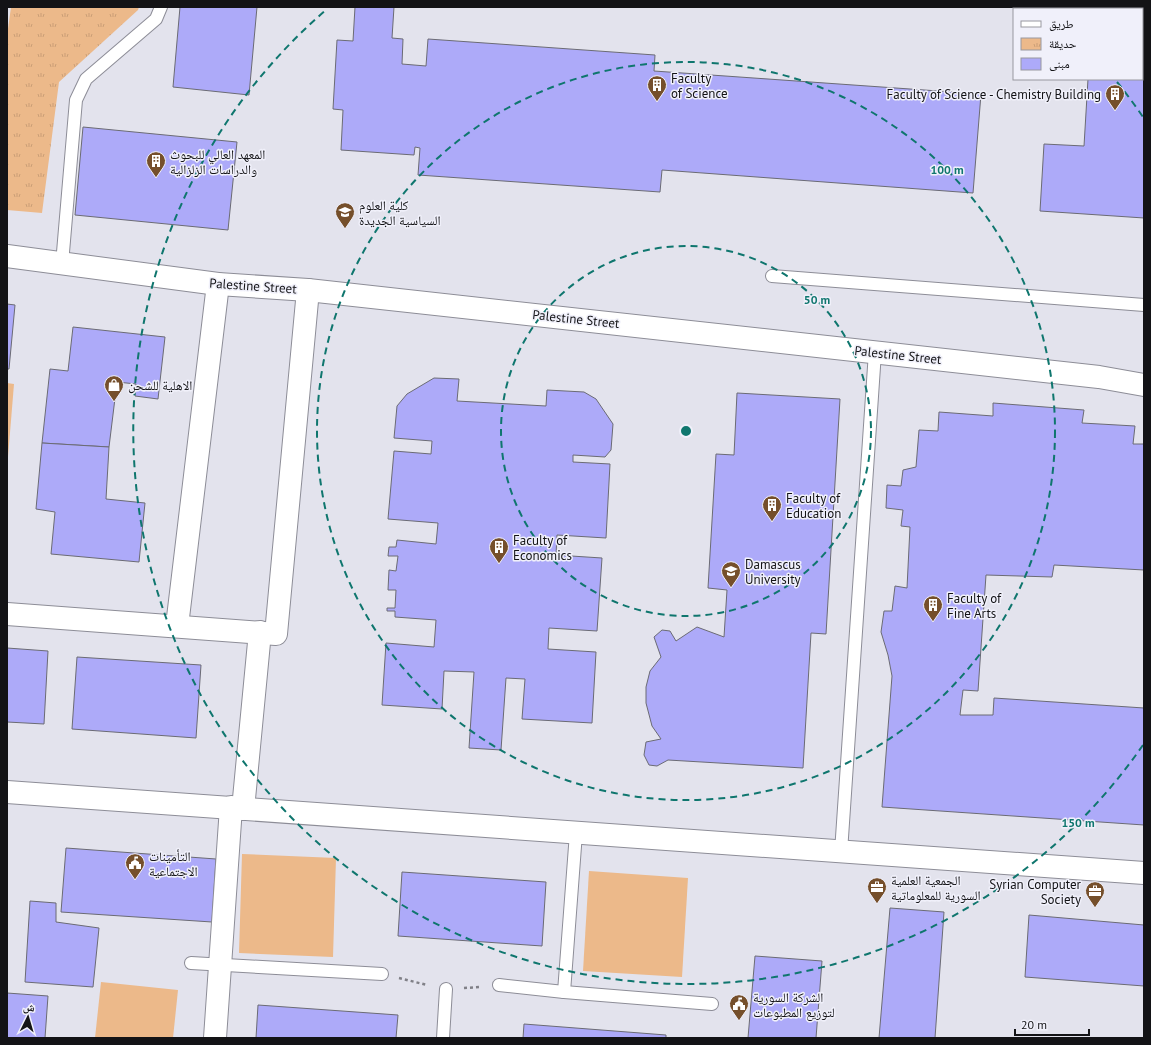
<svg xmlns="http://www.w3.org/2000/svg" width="1151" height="1045" font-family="'PT Sans','Noto Naskh Arabic',sans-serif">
<defs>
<pattern id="park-tufts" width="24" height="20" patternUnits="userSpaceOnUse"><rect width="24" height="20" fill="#ecb98a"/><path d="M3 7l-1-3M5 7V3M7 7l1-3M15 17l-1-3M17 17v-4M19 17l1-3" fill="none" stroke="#ca9e76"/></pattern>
</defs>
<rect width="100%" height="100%" fill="#e3e3ed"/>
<g fill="#ecb98a">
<polygon points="7,383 14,384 7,469"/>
<polygon points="242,854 336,858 333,957 239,953"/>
<polygon points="589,871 688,878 682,977 583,971"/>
<polygon points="101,982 178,990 173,1038 95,1038"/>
</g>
<polygon fill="url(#park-tufts)" points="11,7 139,7 138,10 59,82 42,213 7,210 7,36"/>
<g fill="#adaaf9" stroke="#6b6b74">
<polygon points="180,7 257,7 249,95 173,87"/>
<polygon points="355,7 394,7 392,38 403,39 402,64 426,66 428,39 655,55 654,71 981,94 973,193 662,170 660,192 418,175 420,148 415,147 414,155 341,150 343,110 333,109 337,40 353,41"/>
<polygon points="1093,7 1144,7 1144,218 1040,211 1044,144 1084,146 1088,79 1142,79 1142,9 1093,9"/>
<polygon points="83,127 237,142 228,230 75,215"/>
<polygon points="7,304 15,305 9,369 7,369"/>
<polygon points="73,327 165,337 158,399 135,396 136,384 117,382 109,447 42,443 50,369 68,371"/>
<polygon points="434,378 459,379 457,401 546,406 547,390 584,392 596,399 613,424 611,450 605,457 573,455 573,462 610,464 606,538 557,535 556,555 602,558 597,631 549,628 548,649 596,652 592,723 522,719 525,679 506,678 501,750 469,748 474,672 444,671 442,709 382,705 386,643 434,647 436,620 395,617 395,611 387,611 387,608 395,608 396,590 388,590 389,570 396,571 398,556 388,556 389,547 396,547 397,540 436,544 438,523 388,519 394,451 431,454 432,441 394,438 397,406 407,394"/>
<polygon points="737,393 840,399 826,634 811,633 803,768 668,760 657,766 649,765 644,755 646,742 661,739 652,726 646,703 646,687 650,671 661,657 654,637 662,630 670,631 676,641 697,627 724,637 727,590 708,588 716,454 734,455"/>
<polygon points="993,403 1084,410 1082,423 1135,426 1133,444 1144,444 1144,570 1054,565 1052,577 986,575 978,691 963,690 960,715 993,715 994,698 1144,708 1144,825 882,807 892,676 888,655 881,632 884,611 892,611 895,586 907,588 910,527 901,526 903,510 886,508 887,485 901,486 903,470 916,467 919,430 938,431 939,412 993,416"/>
<polygon points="42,443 109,447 106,499 145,503 139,562 51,554 55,512 36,509"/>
<polygon points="7,648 48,651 44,724 7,722"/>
<polygon points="77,657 201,665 196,738 72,729"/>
<polygon points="66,848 216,859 212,922 61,912"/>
<polygon points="402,872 546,882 542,946 398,936"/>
<polygon points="30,901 56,903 56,922 99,928 93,987 25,982"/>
<polygon points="890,908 944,912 935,1038 879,1038"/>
<polygon points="1029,915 1144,925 1144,986 1025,977"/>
<polygon points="755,956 822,961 816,1038 748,1038"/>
<polygon points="7,993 48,996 45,1038 7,1038"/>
<polygon points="258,1005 398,1015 396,1038 256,1038"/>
<polygon points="524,1024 666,1035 666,1038 523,1038"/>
</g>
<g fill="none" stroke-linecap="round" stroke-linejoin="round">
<defs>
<g id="service">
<polyline points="62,264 76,100 86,79 156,19 161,7"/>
<polyline points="772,276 1144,305"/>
<polyline points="841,852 875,352"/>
<polyline points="191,963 382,974"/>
<polyline points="499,985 564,992 712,1004"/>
<polyline points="564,992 576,833"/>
<polyline points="443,1038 446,989"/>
</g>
<g id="minor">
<polyline points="7,614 276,634 308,290"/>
<polyline points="177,626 218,284"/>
<polyline points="7,792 1144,873"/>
<polyline points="243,809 260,632"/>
<polyline points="215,1038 231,807"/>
</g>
<polyline id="tertiary" points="7,256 218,284 308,290 1099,377 1144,385"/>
</defs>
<use href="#service" stroke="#8d8d97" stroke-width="14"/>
<use href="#minor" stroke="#8d8d97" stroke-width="24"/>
<use href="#tertiary" stroke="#8d8d97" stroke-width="24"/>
<g stroke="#808087" stroke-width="2.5" stroke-dasharray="3 3" stroke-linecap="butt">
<polyline points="399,978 427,985"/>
<polyline points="464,988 481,987"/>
</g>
<use href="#service" stroke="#fff" stroke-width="12"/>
<use href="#minor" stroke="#fff" stroke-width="22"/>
<use href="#tertiary" stroke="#fff" stroke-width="22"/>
</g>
<g fill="none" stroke="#0f766e" stroke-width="2" stroke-dasharray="7 5">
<circle cx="686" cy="431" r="185"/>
<circle cx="686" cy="431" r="369"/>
<path d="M1143 745A554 554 0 1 1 326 10M1117 82A554 554 0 0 1 1143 117"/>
</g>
<defs>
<symbol id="building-pin" viewBox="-11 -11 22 30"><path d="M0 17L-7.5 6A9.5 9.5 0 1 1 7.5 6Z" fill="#754f2b" stroke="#f0f0fa"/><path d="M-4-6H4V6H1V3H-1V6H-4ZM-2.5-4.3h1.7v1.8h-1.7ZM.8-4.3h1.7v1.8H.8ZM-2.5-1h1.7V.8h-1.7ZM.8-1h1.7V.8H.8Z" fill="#fff"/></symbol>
<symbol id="university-pin" viewBox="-11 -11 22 30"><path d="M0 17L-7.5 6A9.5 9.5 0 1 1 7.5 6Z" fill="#754f2b" stroke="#f0f0fa"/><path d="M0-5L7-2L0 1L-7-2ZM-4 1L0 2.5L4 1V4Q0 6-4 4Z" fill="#fff"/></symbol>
<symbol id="shop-pin" viewBox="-11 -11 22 30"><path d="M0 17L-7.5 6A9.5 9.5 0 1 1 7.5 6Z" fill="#754f2b" stroke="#f0f0fa"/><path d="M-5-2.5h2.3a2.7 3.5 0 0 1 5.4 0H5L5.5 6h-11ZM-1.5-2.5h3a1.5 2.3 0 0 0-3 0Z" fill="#fff"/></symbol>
<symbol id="civic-pin" viewBox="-11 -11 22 30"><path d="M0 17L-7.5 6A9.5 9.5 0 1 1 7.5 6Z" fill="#754f2b" stroke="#f0f0fa"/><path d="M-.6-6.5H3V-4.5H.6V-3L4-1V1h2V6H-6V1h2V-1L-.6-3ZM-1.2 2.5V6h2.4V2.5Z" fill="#fff"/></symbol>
<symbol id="office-pin" viewBox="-11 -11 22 30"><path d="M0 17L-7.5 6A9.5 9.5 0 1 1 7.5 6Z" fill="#754f2b" stroke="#f0f0fa"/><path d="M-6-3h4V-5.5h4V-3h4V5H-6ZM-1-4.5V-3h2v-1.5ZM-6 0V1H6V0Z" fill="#fff"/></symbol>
</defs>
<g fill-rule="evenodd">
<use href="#building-pin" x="646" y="74" width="22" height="30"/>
<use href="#building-pin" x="1104" y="83" width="22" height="30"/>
<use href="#building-pin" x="145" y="150" width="22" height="30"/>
<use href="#university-pin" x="334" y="201" width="22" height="30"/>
<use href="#shop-pin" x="103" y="374" width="22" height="30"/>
<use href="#building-pin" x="761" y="494" width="22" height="30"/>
<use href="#building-pin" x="488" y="536" width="22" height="30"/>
<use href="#university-pin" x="720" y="560" width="22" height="30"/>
<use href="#building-pin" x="922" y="594" width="22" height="30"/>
<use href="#civic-pin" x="124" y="852" width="22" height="30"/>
<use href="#office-pin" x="866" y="876" width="22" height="30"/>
<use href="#office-pin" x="1084" y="880" width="22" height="30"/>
<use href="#civic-pin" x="728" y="993" width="22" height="30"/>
</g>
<g text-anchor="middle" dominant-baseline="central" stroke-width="3" stroke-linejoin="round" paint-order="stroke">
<g font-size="13" fill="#131316" stroke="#f0f0fa" text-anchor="start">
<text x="671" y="78">Faculty<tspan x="671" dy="15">of Science</tspan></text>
<text x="1101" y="94" text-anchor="end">Faculty of Science - Chemistry Building</text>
<text x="170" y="154">المعهد العالي للبحوث<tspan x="170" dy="15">والدراسات الزلزالية</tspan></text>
<text x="359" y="205">كلية العلوم<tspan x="359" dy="15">السياسية الجديدة</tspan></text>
<text x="128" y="385">الاهلية للشحن</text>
<text x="786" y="498">Faculty of<tspan x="786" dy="15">Education</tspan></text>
<text x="513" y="540">Faculty of<tspan x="513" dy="15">Economics</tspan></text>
<text x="745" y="564">Damascus<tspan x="745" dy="15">University</tspan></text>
<text x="947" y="598">Faculty of<tspan x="947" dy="15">Fine Arts</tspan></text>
<text x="149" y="856">التأمينات<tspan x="149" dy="15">الاجتماعية</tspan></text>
<text x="891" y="880">الجمعية العلمية<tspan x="891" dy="15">السورية للمعلوماتية</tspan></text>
<text x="1081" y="884" text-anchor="end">Syrian Computer<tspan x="1081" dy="15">Society</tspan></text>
<text x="753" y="997">الشركة السورية<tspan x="753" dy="15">لتوزيع المطبوعات</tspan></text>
</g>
<g font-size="13" fill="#131316" stroke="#f0f0fa">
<text transform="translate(253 286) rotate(4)">Palestine Street</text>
<text transform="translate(576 319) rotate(6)">Palestine Street</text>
<text transform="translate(898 355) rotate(6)">Palestine Street</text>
</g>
</g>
<circle cx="686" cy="431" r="6" fill="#0f766e" stroke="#f0f0fa" stroke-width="2"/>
<g font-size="12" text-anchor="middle" font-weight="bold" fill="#0f766e" stroke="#f0f0fa" stroke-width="3" stroke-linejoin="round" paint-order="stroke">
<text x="947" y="174">100 m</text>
<text x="817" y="304">50 m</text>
<text x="1078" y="827">150 m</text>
</g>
<rect width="1151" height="1045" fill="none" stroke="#131316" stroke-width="16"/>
<rect x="1013" y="8" width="130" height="72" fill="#f0f0fa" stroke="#98989f"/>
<rect x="1021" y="21" width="20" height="6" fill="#ffffff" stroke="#98989f"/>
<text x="1049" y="28" font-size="12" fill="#131316">طريق</text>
<rect x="1021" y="38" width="20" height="12" fill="url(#park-tufts)" stroke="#98989f"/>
<text x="1049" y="48" font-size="12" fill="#131316">حديقة</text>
<rect x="1021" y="58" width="20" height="12" fill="#adaaf9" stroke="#98989f"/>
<text x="1049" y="68" font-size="12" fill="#131316">مبنى</text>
<g transform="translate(28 1017) rotate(5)" stroke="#f0f0fa" stroke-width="3" paint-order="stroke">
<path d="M0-3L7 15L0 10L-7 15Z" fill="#131316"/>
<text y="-6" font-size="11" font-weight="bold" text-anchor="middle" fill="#131316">ش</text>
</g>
<path d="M1015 1029v6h74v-6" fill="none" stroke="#131316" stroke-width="2"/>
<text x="1021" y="1029" font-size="12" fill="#131316" stroke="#f0f0fa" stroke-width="3" paint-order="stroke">20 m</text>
</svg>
